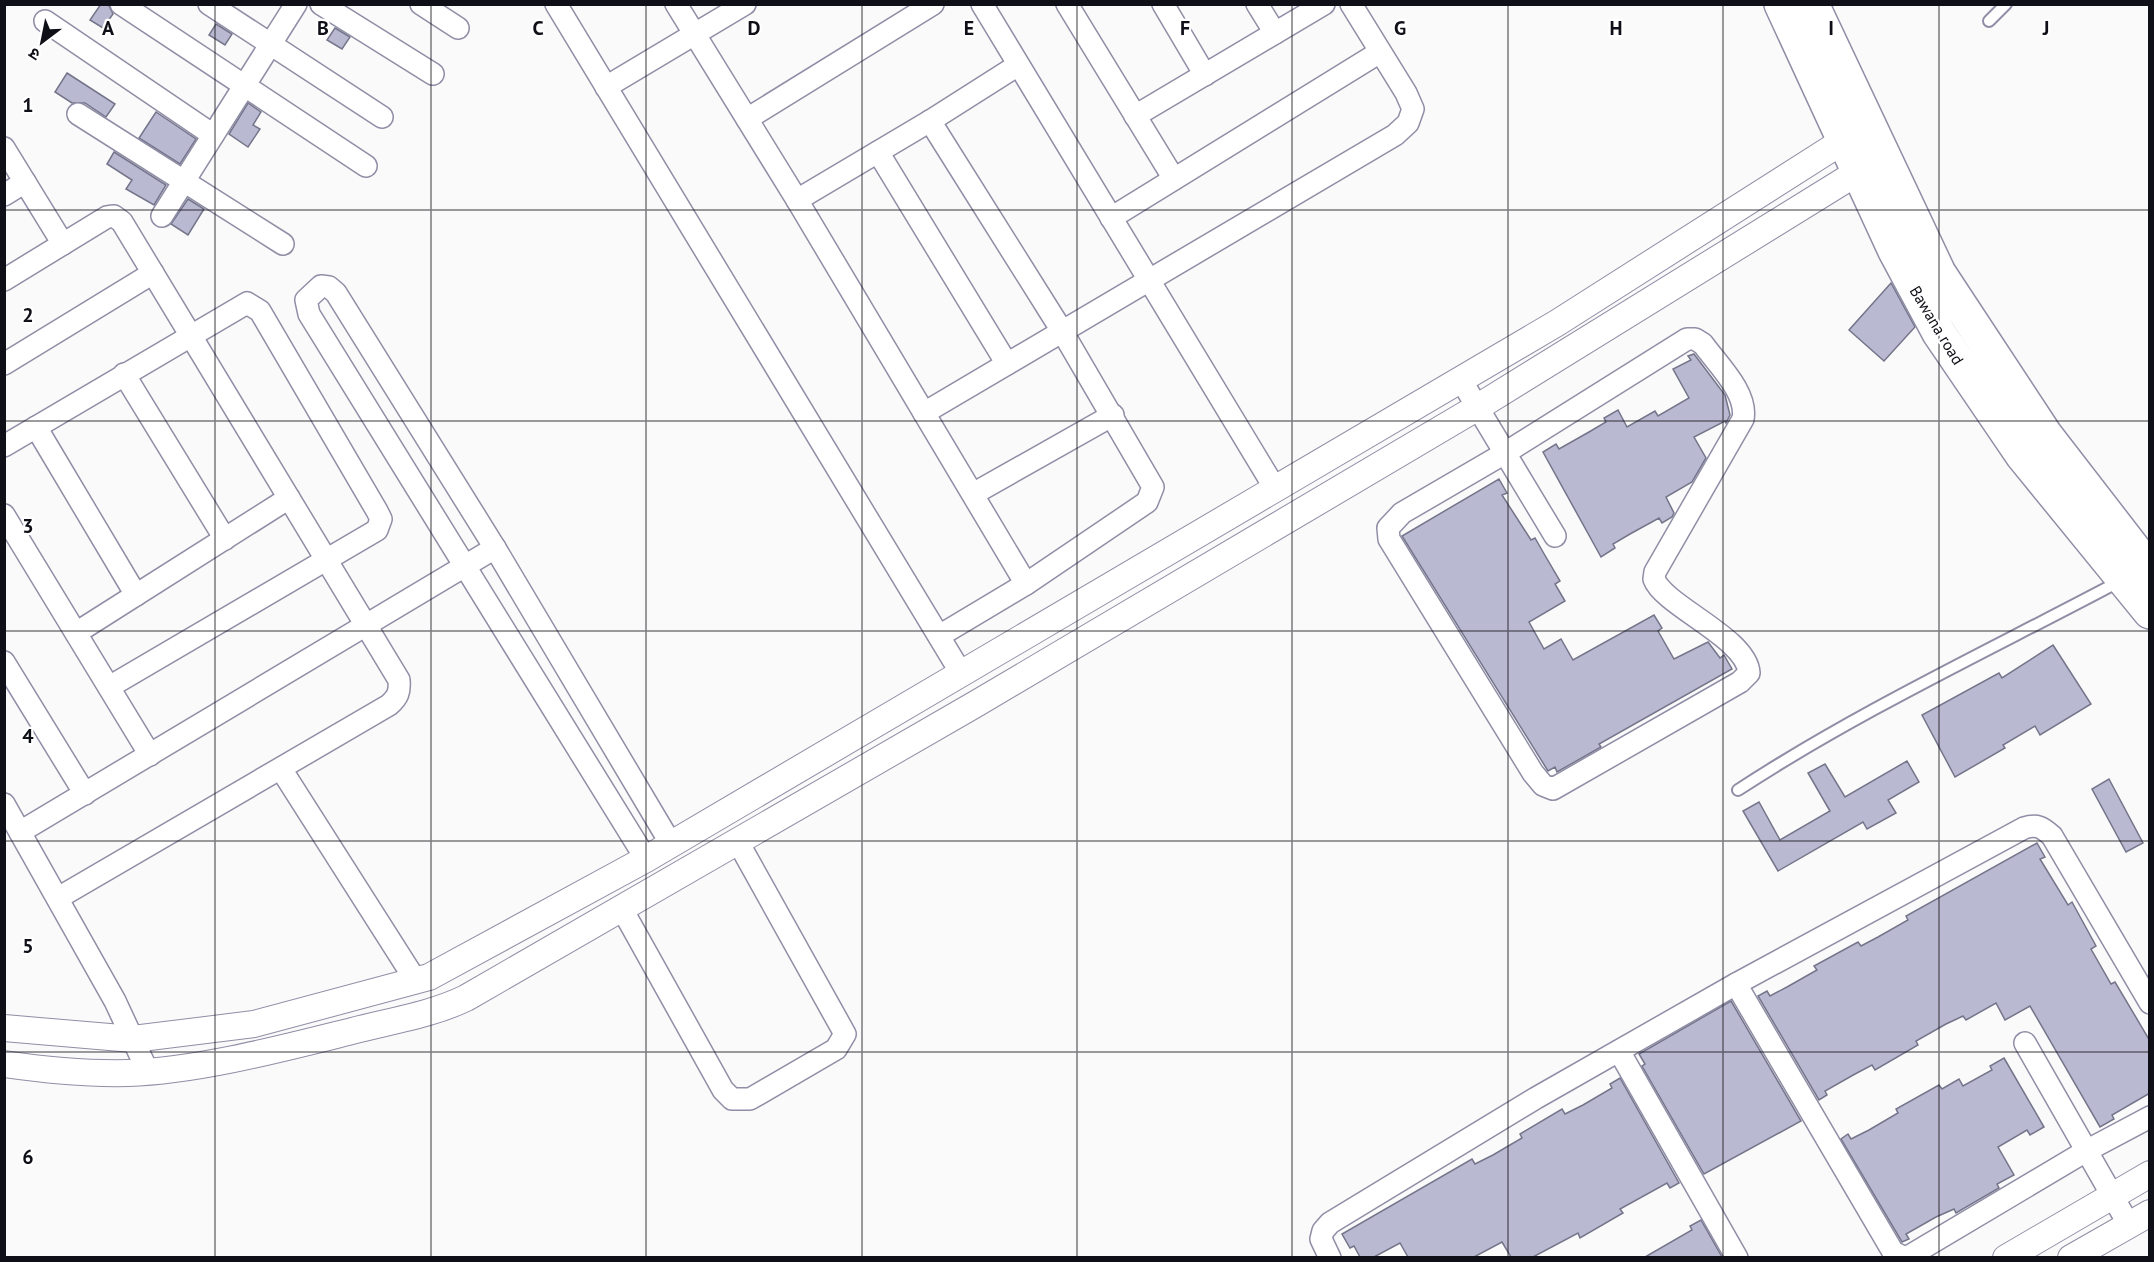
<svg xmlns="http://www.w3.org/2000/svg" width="2154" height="1262" font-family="'PT Sans','Noto Sans Devanagari',sans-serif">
<rect width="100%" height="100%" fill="#fafafa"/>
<g fill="#b9b9d2" stroke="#74748a" stroke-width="1.5">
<polygon points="101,4 108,4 113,14 103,28 90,20"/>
<polygon points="216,24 232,34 225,45 209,35"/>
<polygon points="335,28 350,37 342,49 327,40"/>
<polygon points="67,73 115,104 106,117 85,103 72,103 55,92"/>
<polygon points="248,103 261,112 253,125 260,129 248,147 229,134"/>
<polygon points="156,112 196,139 180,164 139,138"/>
<polygon points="114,152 166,185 154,205 126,189 132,180 107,164"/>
<polygon points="188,199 204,209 188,235 171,224"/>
<polygon points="1891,283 1915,327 1884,361 1849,330"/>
<polygon points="1694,354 1725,395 1730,415 1726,423 1725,421 1694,437 1706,458 1692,482 1666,497 1674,513 1672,517 1662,523 1659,518 1630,534 1613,544 1615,548 1601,557 1543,452 1556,444 1559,449 1589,432 1606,422 1604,418 1618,410 1627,427 1655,411 1658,416 1689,398 1673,369 1691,360 1688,356"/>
<polygon points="1499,479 1507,493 1502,495 1531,540 1535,538 1543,552 1560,581 1555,584 1565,601 1529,622 1544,649 1561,639 1573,660 1654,615 1662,628 1658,631 1674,659 1708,642 1720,658 1724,655 1732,669 1599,744 1601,747 1557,772 1555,767 1548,771 1402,536"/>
<polygon points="2053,645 2091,704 2040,735 2035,726 2003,745 2005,748 1955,777 1922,715 1999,673 2002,678"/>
<polygon points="1907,761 1919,782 1888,800 1896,813 1867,829 1863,822 1778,871 1743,811 1759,802 1780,840 1830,811 1808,773 1825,764 1845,797"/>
<polygon points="2109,779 2143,843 2126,852 2092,789"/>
<polygon points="2037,843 2045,857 2040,859 2068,905 2072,902 2096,946 2091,949 2111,984 2115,982 2150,1041 2150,1093 2112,1115 2114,1119 2100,1127 2030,1006 2005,1020 1996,1003 1966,1020 1963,1016 1946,1024 1916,1041 1918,1045 1875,1070 1872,1065 1855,1074 1825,1091 1827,1095 1819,1100 1758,996 1767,991 1770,996 1787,987 1817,970 1814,966 1858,942 1861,946 1878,937 1908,920 1906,916"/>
<polygon points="1731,1001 1801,1121 1704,1174 1642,1066 1645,1064 1639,1054"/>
<polygon points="2004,1058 2044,1127 2030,1135 2027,1130 1998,1147 2014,1175 1997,1184 1999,1188 1956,1213 1954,1209 1936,1217 1906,1234 1909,1239 1902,1242 1841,1139 1848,1134 1851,1139 1869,1130 1898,1113 1896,1109 1939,1085 1942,1089 1959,1079 1963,1086 1992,1070 1990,1066"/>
<polygon points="1620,1078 1679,1183 1670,1188 1667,1183 1620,1209 1623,1213 1580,1238 1578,1233 1533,1257 1511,1257 1502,1242 1474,1257 1408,1257 1400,1243 1374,1257 1360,1257 1354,1246 1350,1248 1342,1234 1472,1159 1475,1164 1493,1155 1522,1138 1520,1134 1562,1109 1565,1114 1583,1105 1612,1088 1610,1084"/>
<polygon points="1701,1220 1722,1257 1645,1257 1692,1230 1690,1226"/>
</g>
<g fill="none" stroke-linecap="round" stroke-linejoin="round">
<defs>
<g id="service">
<polyline points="1989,21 2006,4"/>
<path d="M1738 790C1859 711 1992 649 2120 581"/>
</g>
<g id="minor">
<polyline points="121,4 366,166"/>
<polyline points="209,4 382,117"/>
<polyline points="321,4 433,74"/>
<polyline points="421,4 458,28"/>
<polyline points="556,4 961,673"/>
<polyline points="676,4 797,200 1026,584"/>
<polyline points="982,4 1276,490"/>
<polyline points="1067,4 1174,179"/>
<polyline points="1163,4 1205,75"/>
<polyline points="1257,4 1275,33"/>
<polyline points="45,21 213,135"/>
<polyline points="606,87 745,4"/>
<polyline points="78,114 283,244"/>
<polyline points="1135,116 1324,4"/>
<polyline points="747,119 933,4"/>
<polyline points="930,121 1062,331 1153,487 1147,502 1026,584 939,636"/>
<polyline points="4,148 63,244"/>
<polyline points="878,152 1007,364"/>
<polyline points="4,195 25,182"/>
<polyline points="797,200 930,121 1018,65"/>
<polyline points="162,216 296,4"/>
<polyline points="1111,218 1380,52"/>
<path d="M4 280 107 217 114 216 122 222 399 680C400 692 398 697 389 705L58 898"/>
<path d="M1687 339H1695L1703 344C1718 365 1748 393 1743 419L1655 572 1654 579C1664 606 1747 638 1749 673L1740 682 1553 789 1543 785 1533 773 1389 539 1388 528 1402 513 1505 453Z"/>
<polyline points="4,364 153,273"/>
<polyline points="124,374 225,539"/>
<polyline points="1461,380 1555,536"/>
<polyline points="924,413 1395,135 1408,123 1413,109 1406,93 1351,4"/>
<polyline points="36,427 136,595"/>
<polyline points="4,446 247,303 260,311 377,511 381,519 377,530 109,687"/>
<polyline points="973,494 1113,415"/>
<polyline points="4,515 150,755"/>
<polyline points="76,633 289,498"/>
<polyline points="4,662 85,794"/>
<polyline points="281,769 416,981"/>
<polyline points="4,804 115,1001 148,1072"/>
<polyline points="20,832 495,548"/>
<polyline points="646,859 309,314 306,300 321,286 329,287 336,293 495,548 671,844"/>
<polyline points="622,909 723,1090 732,1099 750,1099 836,1049 845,1034 738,842"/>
<polyline points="1736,984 1893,1252 1905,1258"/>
<polyline points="2025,1043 2129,1225"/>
<polyline points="1619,1051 1737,1258"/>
<path d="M1330 1258 1321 1239 1323 1231 1330 1223 1536 1098 1736 984 2024 828C2037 824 2042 827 2052 836L2150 1003"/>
<polyline points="1906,1258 2086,1151 2150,1117"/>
</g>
<g id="tertiary">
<polyline points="4,1028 133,1039 254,1024 429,977 646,859 1557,323 1843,141"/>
<path d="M4 1064C45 1070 87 1074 128 1073 197 1071 284 1048 352 1031 390 1021 431 1015 466 998L974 705 1478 407 1858 172"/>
<polyline points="2006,1258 2150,1174"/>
<polyline points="2071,1258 2150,1213"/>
</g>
<g id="primary">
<polyline points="1781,4 1895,251 1939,333 2022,455 2150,612"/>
<polyline points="1812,4 1939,273 2045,434 2150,570"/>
</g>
</defs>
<use href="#service" stroke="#8f8ea6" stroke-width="14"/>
<use href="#minor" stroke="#8f8ea6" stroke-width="24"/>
<use href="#tertiary" stroke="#8f8ea6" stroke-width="28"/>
<use href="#primary" stroke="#8f8ea6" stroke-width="36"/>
<use href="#service" stroke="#fff" stroke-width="10"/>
<use href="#minor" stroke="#fff" stroke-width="21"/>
<use href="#tertiary" stroke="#fff" stroke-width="26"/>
<use href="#primary" stroke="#fff" stroke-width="33"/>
</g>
<path fill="none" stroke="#0f0f17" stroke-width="1.5" stroke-opacity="0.55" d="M215 4V1258M431 4V1258M646 4V1258M862 4V1258M1077 4V1258M1292 4V1258M1508 4V1258M1723 4V1258M1939 4V1258M4 210H2150M4 421H2150M4 631H2150M4 841H2150M4 1052H2150"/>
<g text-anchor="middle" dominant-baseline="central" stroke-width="4.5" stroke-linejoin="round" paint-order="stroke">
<g font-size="16" fill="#0f0f17" stroke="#fff">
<text transform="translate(1937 325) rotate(59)">Bawana road</text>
</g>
</g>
<g font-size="20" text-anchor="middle" font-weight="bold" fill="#0f0f17" stroke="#fff" stroke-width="4.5" stroke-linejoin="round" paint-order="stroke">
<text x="108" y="35">A</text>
<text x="323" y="35">B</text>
<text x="538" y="35">C</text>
<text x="754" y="35">D</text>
<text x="969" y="35">E</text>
<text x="1185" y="35">F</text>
<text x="1400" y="35">G</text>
<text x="1616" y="35">H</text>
<text x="1831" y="35">I</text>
<text x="2046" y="35">J</text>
<text x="28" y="112">1</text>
<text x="28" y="322">2</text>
<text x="28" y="533">3</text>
<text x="28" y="743">4</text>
<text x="28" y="953">5</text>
<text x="28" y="1164">6</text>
</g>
<rect width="2154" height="1262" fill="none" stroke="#0f0f17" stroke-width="12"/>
<g transform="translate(42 42) rotate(212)" stroke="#ffffff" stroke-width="4.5" paint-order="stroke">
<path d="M0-4.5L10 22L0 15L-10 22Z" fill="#0f0f17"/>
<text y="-9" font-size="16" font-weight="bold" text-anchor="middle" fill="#0f0f17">उ</text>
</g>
</svg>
